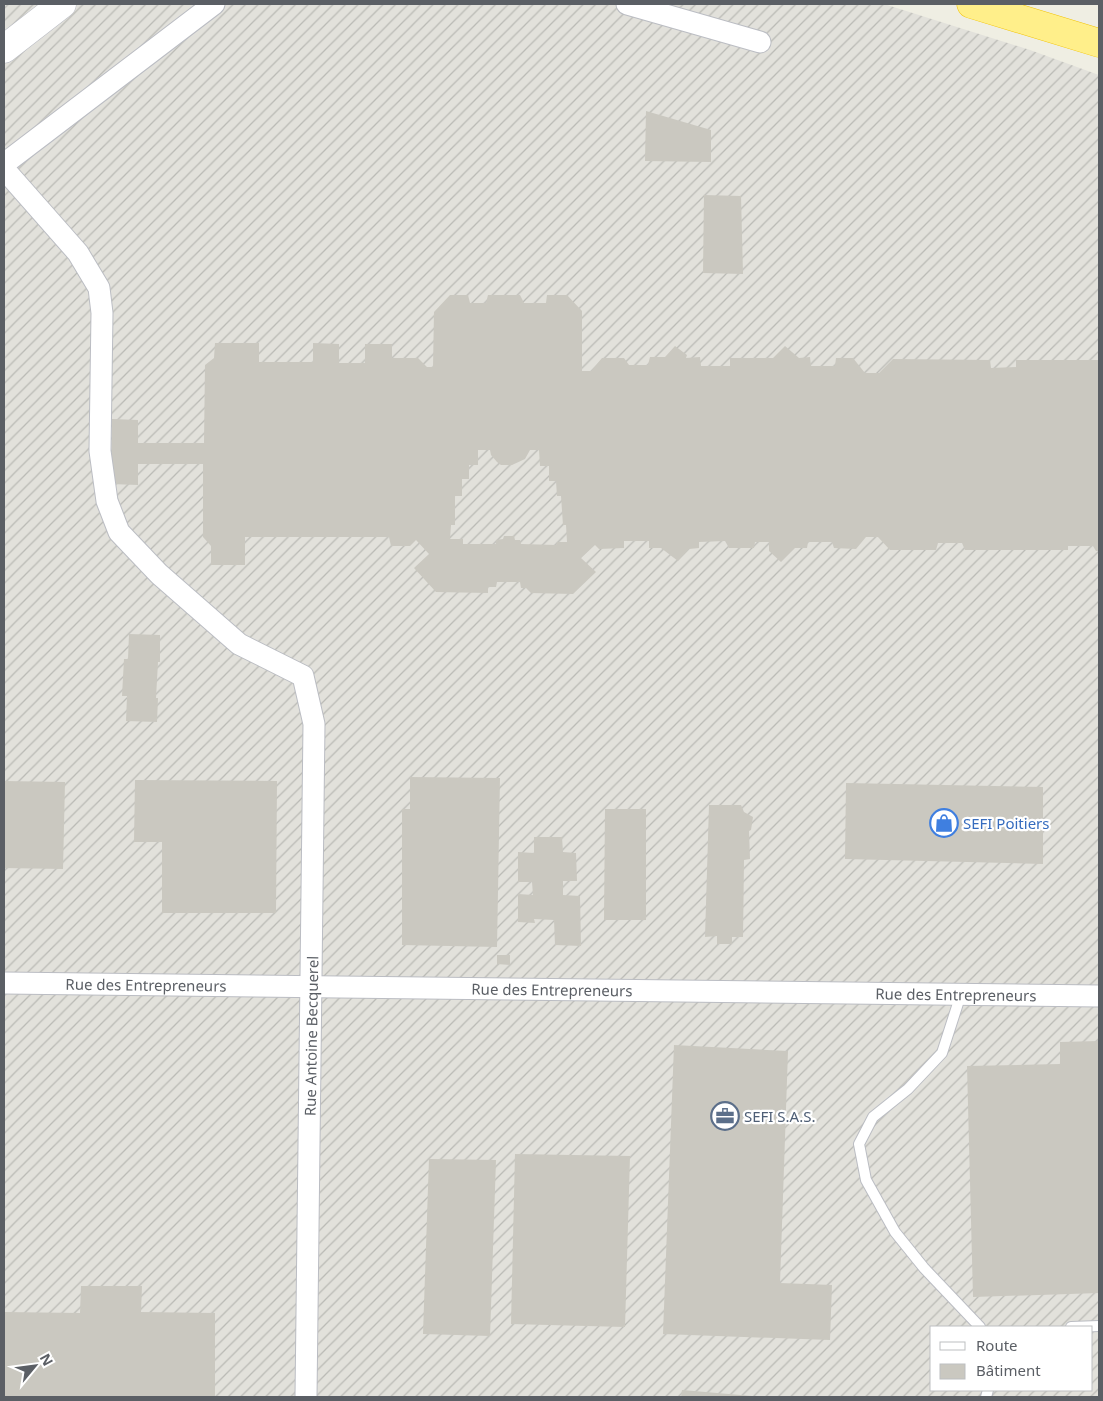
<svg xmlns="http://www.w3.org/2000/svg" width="1103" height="1401" font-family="'Noto Sans',sans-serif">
<defs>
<pattern id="industrial-furrows" width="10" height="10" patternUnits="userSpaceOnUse" patternTransform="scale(1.25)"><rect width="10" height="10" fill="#e2e1db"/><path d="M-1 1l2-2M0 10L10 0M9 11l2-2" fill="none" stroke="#babab5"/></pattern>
</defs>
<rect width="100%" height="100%" fill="#efeee3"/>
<path fill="url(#industrial-furrows)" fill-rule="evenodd" d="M4 4H884L1030 50 1099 75V1397H4ZM932 1327H1092V1390H932Z"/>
<g fill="#cac8c0" fill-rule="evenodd">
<polygon points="646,111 711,130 711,162 645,161"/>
<polygon points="704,195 741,196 743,274 703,273"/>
<path d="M450 295H468L470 303H486L488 295H520L524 303H546L547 295H567L582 311V371H591L602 358H624L629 365H648L650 357H665L675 346 687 355 686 358 700 357 701 366H730V358H773L785 346 799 358 810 357 811 366H835L836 358H853L865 373H879L893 359 990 360 991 368 1016 367V360H1099V551H1096L1093 546H1068V550H965L962 543H938L936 550H890L878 537H866L856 549 834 548 832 542H808L807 548H795L781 562 769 551V542H755L754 548H729L725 541 699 542V548L689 549 678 561 661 548H649V541H624V548L599 549 595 545 581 558 596 572 573 594 531 593 526 588H521L520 582H497L496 587H488V593L436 592 414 568 429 554 416 540 410 546H391L389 537H245V565H211V546L203 537V464H138V485L111 484 112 419 138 420V443H204L205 365 214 358 215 343H259V362H313V343L339 344V363H365V344H392V358H418L427 367H433L434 312ZM478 450H490L491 455 497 462 501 465H512L525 459 530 450H539L540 466H549V481H556L557 496H561L563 525H566L567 542H557L556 545 521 544 520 540H515L514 536H504L503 539 496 540V544H463V539H450L451 525H455V496H462V479H469V465H478Z"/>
<polygon points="129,634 160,635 160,662 158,662 156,698 158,698 157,722 126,721 127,696 122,696 124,659 128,659"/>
<polygon points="410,777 500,778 497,947 402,945 402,809 410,809"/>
<polygon points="135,780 277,781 276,913 162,913 162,842 134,842"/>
<polygon points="4,781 65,782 63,869 4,868"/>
<polygon points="846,783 1043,787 1043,864 845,859"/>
<polygon points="709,805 741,805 744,812 753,817 751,830 749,831 750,859 744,860 743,937 732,937 732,944 717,944 717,936 705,937"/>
<polygon points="605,809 646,809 646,920 604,920"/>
<polygon points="534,837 562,837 563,852 576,853 577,881 563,881 563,895 580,896 581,946 555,945 554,920 534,919 535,923 518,922 518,894 533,895 532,882 518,882 518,852 534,853"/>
<polygon points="497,955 510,955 510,965 497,964"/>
<polygon points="1099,1041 1099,1293 973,1297 967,1066 1060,1064 1060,1042"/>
<polygon points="674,1045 788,1051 780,1283 832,1285 830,1340 663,1334"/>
<polygon points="515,1154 630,1156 625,1327 511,1324"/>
<polygon points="429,1159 496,1160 490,1336 423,1334"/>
<polygon points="81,1286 142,1286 141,1312 215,1313 215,1397 4,1397 4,1312 80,1313"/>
<polygon points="682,1390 752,1396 752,1397 681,1397"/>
</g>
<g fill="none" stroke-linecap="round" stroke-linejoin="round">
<defs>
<g id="service">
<polyline points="961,994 942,1053 908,1089 873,1117 859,1144 866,1180 895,1232 924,1268 980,1327"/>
<polyline points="1071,1327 1099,1326"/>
<polyline points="986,1397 988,1390"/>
</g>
<g id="minor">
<polyline points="627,4 760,42"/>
<polyline points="4,164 214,4"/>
<polyline points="4,169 78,253 99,288 102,313 100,451 107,501 119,532 159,574 239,644 303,676 314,724 306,1397"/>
<path id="s1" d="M4 983 1099 996"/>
</g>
<polyline id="secondary" points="4,49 62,4"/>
<polyline id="motorway" points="971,4 1099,43"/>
</defs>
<use href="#service" stroke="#bbbdc3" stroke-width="12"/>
<use href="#minor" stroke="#bbbdc3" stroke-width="23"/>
<use href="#secondary" stroke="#bcbec5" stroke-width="29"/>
<use href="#motorway" stroke="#f2c200" stroke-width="29"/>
<use href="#service" stroke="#fff" stroke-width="10"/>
<use href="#minor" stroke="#fff" stroke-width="21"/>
<use href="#secondary" stroke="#fff" stroke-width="28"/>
<use href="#motorway" stroke="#ffef8a" stroke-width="28"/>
</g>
<defs>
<symbol id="shop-ring" viewBox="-11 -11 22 22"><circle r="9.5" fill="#fff" stroke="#3f7fe0" stroke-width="1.5"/><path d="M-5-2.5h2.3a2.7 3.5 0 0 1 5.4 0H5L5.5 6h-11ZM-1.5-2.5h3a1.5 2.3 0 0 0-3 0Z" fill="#3f7fe0"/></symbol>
<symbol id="office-ring" viewBox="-11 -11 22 22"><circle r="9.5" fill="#fff" stroke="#5c6f8a" stroke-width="1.5"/><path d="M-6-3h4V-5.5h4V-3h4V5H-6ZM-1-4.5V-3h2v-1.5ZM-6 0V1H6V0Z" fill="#5c6f8a"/></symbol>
</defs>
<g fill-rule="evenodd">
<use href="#shop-ring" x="928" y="807" width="32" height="32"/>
<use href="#office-ring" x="709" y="1100" width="32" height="32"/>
</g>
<g text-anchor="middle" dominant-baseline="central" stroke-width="4.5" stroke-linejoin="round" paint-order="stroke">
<g font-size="15" fill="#366cbe" stroke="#fff" text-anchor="start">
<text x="963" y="823">SEFI Poitiers</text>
</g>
<g font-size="15" fill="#5b5f65" stroke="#fff">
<text stroke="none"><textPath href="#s1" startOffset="142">Rue des Entrepreneurs</textPath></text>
<text stroke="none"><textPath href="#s1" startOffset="548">Rue des Entrepreneurs</textPath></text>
<text stroke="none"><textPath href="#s1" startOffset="952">Rue des Entrepreneurs</textPath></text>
<text transform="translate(311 1036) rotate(-89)">Rue Antoine Becquerel</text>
</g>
<g font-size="15" fill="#4e5e75" stroke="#fff" text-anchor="start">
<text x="744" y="1116">SEFI S.A.S.</text>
</g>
</g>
<rect width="1103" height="1401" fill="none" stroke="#5b5f65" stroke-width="10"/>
<rect x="930" y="1326" width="162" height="65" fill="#ffffff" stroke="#bdbfc1"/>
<rect x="940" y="1342" width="25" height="8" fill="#ffffff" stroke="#bdbfc1"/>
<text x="976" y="1351" font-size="15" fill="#5b5f65">Route</text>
<rect x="940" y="1364" width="25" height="15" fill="#cac8c0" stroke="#bdbfc1"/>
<text x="976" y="1376" font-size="15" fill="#5b5f65">Bâtiment</text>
<g transform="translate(35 1366) rotate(61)" stroke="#ffffff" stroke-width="4" paint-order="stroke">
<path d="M0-4L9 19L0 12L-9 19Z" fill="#5b5f65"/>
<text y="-8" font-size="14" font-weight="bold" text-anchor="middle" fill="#5b5f65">N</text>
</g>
</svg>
